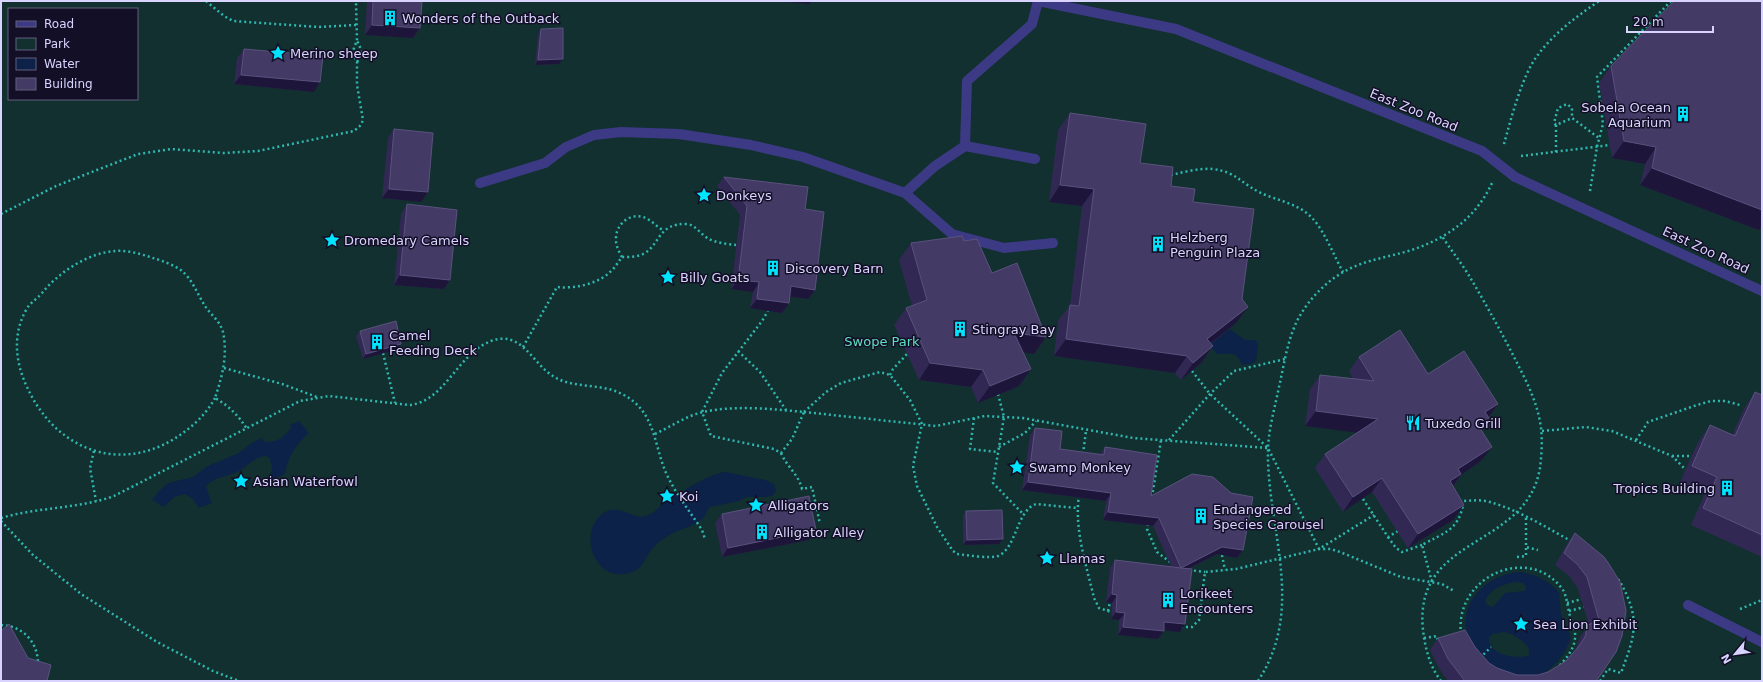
<svg xmlns="http://www.w3.org/2000/svg" width="1763" height="682" font-family="'DejaVu Sans',sans-serif">
<rect width="100%" height="100%" fill="#130f26"/>
<path fill="#12302f" fill-rule="evenodd" d="M1 1H1762V681H1ZM9 9H137V99H9Z"/>
<g fill="#0c2248" fill-rule="evenodd">
<path d="M1230 329 1245 340H1256L1258 344 1256 361 1251 364 1242 365C1236 349 1230 355 1217 354L1209 345Z"/>
<path d="M299 421 309 433C296 444 288 456 285 474L270 480 272 466 269 457C266 456 264 456 260 457 253 460 246 467 239 471 229 477 213 476 206 487L212 503 199 508 193 499 185 494 174 497 164 507 152 500 158 492 168 483 193 477 208 466 239 453 253 442 262 438 264 442C278 442 282 439 291 428L290 425Z"/>
<path d="M725 472 765 480 774 484 776 491 772 496 765 497H747L739 501 710 507C707 510 706 514 704 517 698 524 688 527 680 530 672 533 660 540 654 547 642 559 646 570 625 574 591 579 578 528 605 512 623 502 634 526 654 512 656 511 658 508 660 506 674 496 708 474 725 472Z"/>
<path d="M1518 572C1535 573 1547 580 1559 592L1561 615 1571 637C1564 660 1544 680 1520 679 1513 679 1504 672 1498 669 1492 666 1483 664 1478 660 1475 657 1473 650 1471 646 1453 610 1481 576 1518 572ZM1515 582 1523 583 1526 587 1525 591 1505 593 1493 607 1487 605 1485 602C1489 589 1503 584 1515 582ZM1504 632C1513 634 1525 641 1529 649V655C1517 660 1488 655 1489 638L1493 634Z"/>
</g>
<g fill="none" stroke-linecap="round" stroke-linejoin="round">
<g stroke="#2fb8b0" stroke-width="2.5" stroke-dasharray="2 3" stroke-linecap="butt">
<polyline points="206,1 224,16 233,21 318,27 356,25"/>
<path d="M357 62C362 54 362 49 357 41"/>
<polyline points="1556,125 1554,123 1558,108 1567,104 1572,108 1572,118"/>
<path d="M1504 144C1511 119 1522 76 1537 56 1554 33 1576 17 1599 1"/>
<polyline points="1556,152 1556,125 1572,118 1599,138"/>
<polyline points="1521,156 1610,145"/>
<path d="M1171 175C1184 172 1199 168 1213 169 1236 172 1241 183 1259 192 1277 201 1299 203 1313 219 1325 232 1334 256 1343 272"/>
<polyline points="1590,191 1597,147 1603,124 1597,77 1671,1"/>
<polyline points="1,214 56,186 138,154 171,149 224,153 258,151 354,131 361,125 363,120 357,85 357,62 353,55 354,47 357,41 356,1"/>
<path d="M622 257C619 252 616 246 616 240 615 225 629 213 643 217 650 219 657 227 664 231"/>
<path d="M523 347 557 287C574 289 598 284 610 272 615 268 618 262 622 257 629 257 637 257 643 254 660 246 657 223 687 224 696 225 701 235 709 239 717 243 727 244 736 245"/>
<polyline points="738,351 760,372 786,410"/>
<polyline points="383,353 395,403"/>
<polyline points="224,368 282,384 317,397"/>
<polyline points="1192,371 1210,394 1268,448 1319,549 1374,515"/>
<polyline points="890,375 893,369 907,354"/>
<polyline points="998,394 1004,417 993,483 1024,515"/>
<path d="M215 398C206 415 190 429 174 439 116 474 55 447 28 389 16 365 12 337 25 312 29 303 36 300 42 293 59 272 88 253 115 251 128 250 141 254 153 258 163 261 174 265 182 271 192 279 198 295 205 306 211 315 220 321 223 332 228 356 222 377 215 398 229 406 238 415 247 429"/>
<polyline points="804,412 936,426 985,416 1023,418 1133,438 1268,448"/>
<path d="M804 412 826 392 841 383 880 372 890 375 910 400 922 424 913 466 917 486 937 527 953 551 957 554C966 555 990 559 998 556 1017 548 1016 511 1036 504L1077 508"/>
<polyline points="974,418 970,449 998,452"/>
<polyline points="1542,431 1586,427 1612,431 1672,456 1686,470"/>
<path d="M655 434C670 427 686 416 703 412 735 405 772 409 804 412L792 439 781 453 774 449 711 436 702 412 722 373 762 321 768 311"/>
<polyline points="1169,440 1210,394 1234,371 1285,359"/>
<polyline points="1636,440 1648,422 1697,405 1711,401 1725,401 1740,405"/>
<polyline points="999,447 1025,433 1036,421"/>
<polyline points="94,451 90,468 96,501"/>
<path d="M781 453C787 467 799 475 802 489L812 487 820 524"/>
<polyline points="1083,454 1086,431"/>
<polyline points="1672,456 1692,456"/>
<path d="M1079 495C1074 529 1086 564 1094 598L1099 608 1111 612"/>
<polyline points="1152,497 1161,440"/>
<polyline points="1363,499 1388,537 1398,531"/>
<path d="M1459 501C1470 501 1480 499 1490 502 1518 510 1546 527 1571 541"/>
<path d="M1 518C38 507 78 509 114 496L300 401 329 396 409 405C445 402 457 354 491 341 520 330 531 360 550 374 571 390 599 382 622 394 658 412 653 449 669 479 678 497 691 513 702 530L705 539"/>
<polyline points="1526,518 1526,547 1538,550"/>
<polyline points="1,521 33,555 81,594 157,642 213,671 239,681"/>
<polyline points="1148,524 1147,529 1157,552 1170,562"/>
<polyline points="1388,537 1396,548 1402,552 1422,545"/>
<polyline points="1222,555 1225,570"/>
<polyline points="1517,557 1526,556 1526,547"/>
<polyline points="1189,570 1205,572"/>
<path d="M1432 582 1422 545C1443 533 1458 531 1463 505"/>
<polyline points="1567,603 1582,599"/>
<polyline points="1740,609 1762,600"/>
<polyline points="1108,611 1110,602"/>
<polyline points="1569,611 1584,607"/>
<path d="M1 625C23 626 38 642 38 664"/>
<polyline points="1181,627 1192,627 1199,620 1205,572 1236,569 1319,549 1331,549 1340,552 1401,577 1442,584 1454,591"/>
<path d="M1461 634C1454 576 1530 543 1563 590 1567 597 1568 609 1570 616 1572 623 1576 631 1575 637 1575 648 1566 659 1559 666"/>
<polyline points="1424,638 1437,636 1438,641"/>
<polyline points="1480,658 1491,647"/>
<path d="M1258 681C1307 607 1266 527 1268 448 1269 427 1275 407 1279 387 1284 365 1287 342 1297 321 1309 298 1328 279 1351 268 1368 260 1387 257 1405 252 1443 241 1475 220 1492 183"/>
<path d="M1441 681C1430 667 1425 648 1423 630 1413 534 1526 550 1540 468 1542 451 1543 433 1539 417 1534 394 1522 373 1512 353 1498 326 1483 299 1468 274 1460 261 1450 249 1442 236"/>
<path d="M1600 681 1608 669 1621 673C1631 645 1640 627 1628 598 1625 591 1622 584 1617 578"/>
</g>
<g stroke="#3d3a85" stroke-width="10">
<polyline points="1038,1 1176,29 1482,151 1515,177"/>
<polyline points="965,146 1035,159"/>
<polyline points="480,183 545,163 566,147 594,135 621,132 679,134 751,145 803,157 905,193 935,166 965,146 967,81 1032,24 1038,1"/>
<polyline points="905,193 952,234 1004,248 1053,243"/>
<polyline points="1688,605 1762,642"/>
</g>
<polyline stroke="#3d3a85" stroke-width="10" points="1515,177 1762,291"/>
</g>
<g fill="#312854">
<polygon points="367,1 422,1 420,28 413,38 365,35"/>
<polygon points="1762,1 1762,226 1759,230 1640,185 1645,164 1612,158 1599,83 1611,66"/>
<polygon points="541,29 563,59 559,64 535,65 538,34"/>
<polygon points="244,49 320,82 314,92 234,84 237,58"/>
<polygon points="1070,113 1140,163 1171,186 1193,202 1236,323 1211,344 1213,346 1201,363 1181,380 1175,373 1054,356 1058,321 1070,305 1082,206 1049,202 1058,130"/>
<polygon points="394,129 421,202 382,198 388,138"/>
<polygon points="724,177 805,209 815,290 808,299 789,297 789,303 782,313 750,308 753,292 731,289 740,215 717,186"/>
<polygon points="407,204 450,280 444,289 394,285 401,214"/>
<polygon points="964,241 1046,337 1034,354 1023,352 1031,369 1019,386 978,403 971,387 919,380 894,325 906,308 912,306 899,260 911,243"/>
<polygon points="360,331 401,344 398,349 363,359 356,336"/>
<polygon points="1359,357 1428,374 1498,404 1481,429 1481,461 1461,475 1453,487 1453,520 1408,548 1372,492 1343,512 1315,468 1325,454 1357,432 1305,426 1310,389 1320,375 1353,379 1349,371"/>
<polygon points="1755,392 1762,395 1762,557 1691,525 1705,493 1680,482 1698,442 1710,425 1732,435 1744,409"/>
<polygon points="1035,428 1060,449 1100,454 1105,447 1151,496 1243,550 1237,558 1217,554 1189,569 1180,632 1164,630 1164,631 1158,639 1118,635 1119,620 1111,619 1112,603 1106,602 1110,568 1115,560 1171,566 1153,526 1103,520 1106,501 1022,490 1030,435"/>
<polygon points="966,511 999,544 963,545 963,516"/>
<polygon points="722,514 816,530 809,540 722,557 715,523"/>
<polygon points="1575,533 1604,557 1596,681 1448,681 1440,670 1430,650 1438,638 1475,647 1489,663 1497,668 1517,675 1538,675 1548,672 1566,661 1575,651 1576,648 1580,637 1589,625 1578,589 1569,576 1555,565 1567,544"/>
</g>
<g fill="#1d163a">
<polygon points="776,1 812,1 809,4"/>
<polygon points="372,25 420,28 413,38 365,35"/>
<polygon points="563,59 559,64 535,65 538,60"/>
<polygon points="241,75 320,82 314,92 234,84"/>
<polygon points="1624,141 1656,147 1645,164 1612,158"/>
<polygon points="1652,168 1762,210 1762,226 1759,230 1640,185"/>
<polygon points="1060,185 1094,189 1082,206 1049,202"/>
<polygon points="389,189 428,192 421,202 382,198"/>
<polygon points="400,275 450,280 444,289 394,285"/>
<polygon points="738,280 759,282 753,292 731,289"/>
<polygon points="791,286 815,290 808,299 784,296"/>
<polygon points="757,299 789,303 782,313 750,308"/>
<polygon points="1248,307 1236,323 1195,356 1207,339"/>
<polygon points="1014,333 1046,337 1034,354 1002,349"/>
<polygon points="1066,339 1187,356 1175,373 1054,356"/>
<polygon points="401,344 398,349 363,359 366,354"/>
<polygon points="1213,346 1201,363 1181,380 1193,363"/>
<polygon points="930,363 983,370 971,387 919,380"/>
<polygon points="1031,369 1019,386 978,403 990,386"/>
<polygon points="1498,404 1488,418 1489,418 1478,432 1475,427 1485,412"/>
<polygon points="1316,411 1378,419 1368,434 1305,426"/>
<polygon points="1492,447 1481,461 1461,475 1451,489 1439,496 1458,469"/>
<polygon points="1382,478 1372,492 1343,512 1353,497"/>
<polygon points="1028,482 1111,493 1106,501 1022,490"/>
<polygon points="1464,505 1453,520 1408,548 1418,534"/>
<polygon points="1108,512 1159,518 1153,526 1103,520"/>
<polygon points="816,530 809,540 722,557 728,548"/>
<polygon points="1003,539 999,544 963,545 967,540"/>
<polygon points="1222,547 1243,550 1237,558 1217,554 1176,575 1181,568"/>
<polygon points="1112,594 1117,595 1112,603 1106,602"/>
<polygon points="1116,612 1125,613 1119,620 1111,619"/>
<polygon points="1164,622 1185,624 1180,632 1159,630"/>
<polygon points="1123,627 1164,631 1158,639 1118,635"/>
</g>
<g fill="#433a66" stroke="#5a527e">
<polygon points="373,1 422,1 420,28 372,25"/>
<polygon points="1674,1 1762,1 1762,210 1652,168 1656,147 1624,141 1611,66"/>
<polygon points="563,28 563,59 538,60 541,29"/>
<polygon points="244,49 323,56 320,82 241,75"/>
<polygon points="1070,113 1146,124 1140,163 1173,167 1171,186 1195,189 1193,202 1254,209 1242,299 1248,307 1207,339 1213,346 1193,363 1187,356 1066,339 1070,305 1079,306 1094,189 1060,185"/>
<polygon points="394,129 433,133 428,192 389,189"/>
<polygon points="724,177 808,187 805,209 824,212 815,290 791,286 789,303 774,301 757,299 759,282 738,280 747,206"/>
<polygon points="407,204 457,210 450,280 400,275"/>
<polygon points="962,236 964,241 977,239 992,273 1017,263 1046,337 1014,333 1031,369 990,386 983,370 930,363 906,308 927,300 911,243"/>
<polygon points="396,321 401,344 366,354 360,331"/>
<polygon points="1400,330 1428,374 1464,351 1498,404 1485,412 1489,418 1478,425 1492,447 1458,469 1461,474 1450,481 1464,505 1418,534 1382,478 1353,497 1325,454 1378,419 1316,411 1320,375 1374,381 1359,357"/>
<polygon points="1755,392 1762,395 1762,535 1703,508 1717,477 1692,466 1710,425 1735,436"/>
<polygon points="1035,428 1062,431 1060,449 1104,455 1105,447 1157,455 1151,496 1192,474 1213,477 1231,493 1253,497 1243,550 1222,547 1181,568 1192,569 1185,624 1164,622 1164,631 1123,627 1125,613 1116,612 1117,595 1112,594 1115,560 1181,568 1159,518 1108,512 1111,493 1028,482"/>
<polygon points="809,496 816,530 728,548 722,514"/>
<polygon points="1002,510 1003,539 967,540 966,511"/>
<polygon points="1575,533 1604,557 1609,564 1620,582 1626,611 1622,636 1616,652 1597,680 1596,681 1465,681 1448,659 1438,638 1465,630 1475,647 1489,663 1497,668 1517,675 1538,675 1548,672 1566,661 1579,646 1585,637 1588,625 1599,620 1587,577 1577,564 1564,553"/>
<polygon points="9,624 28,658 51,665 47,681 1,681 1,631"/>
</g>
<defs>
<symbol id="building-bare" viewBox="-9 -9 18 18"><path d="M-4-6H4V6H1V3H-1V6H-4ZM-2.5-4.3h1.7v1.8h-1.7ZM.8-4.3h1.7v1.8H.8ZM-2.5-1h1.7V.8h-1.7ZM.8-1h1.7V.8H.8Z" fill="#00e5ff" stroke="#130f26" stroke-width="2.5" paint-order="stroke"/></symbol>
<symbol id="sight-bare" viewBox="-9 -9 18 18"><path d="M0-6L1.8-2.2L6-1.7L2.9 1.2L3.7 5.4L0 3.3L-3.7 5.4L-2.9 1.2L-6-1.7L-1.8-2.2Z" fill="#00e5ff" stroke="#130f26" stroke-width="2.5" paint-order="stroke"/></symbol>
<symbol id="restaurant-bare" viewBox="-9 -9 18 18"><path d="M-5-6h1v4h1v-4h1v4h1v-4h1v5L-1.5 .5V6h-2V.5L-5-1ZM5-6V6H3V1.5H1.5Q1.5-4 5-6Z" fill="#00e5ff" stroke="#130f26" stroke-width="2.5" paint-order="stroke"/></symbol>
</defs>
<g fill-rule="evenodd">
<use href="#building-bare" x="379" y="7" width="22" height="22"/>
<use href="#sight-bare" x="267" y="42" width="22" height="22"/>
<use href="#building-bare" x="1672" y="103" width="22" height="22"/>
<use href="#sight-bare" x="693" y="184" width="22" height="22"/>
<use href="#sight-bare" x="321" y="229" width="22" height="22"/>
<use href="#building-bare" x="1147" y="233" width="22" height="22"/>
<use href="#building-bare" x="762" y="257" width="22" height="22"/>
<use href="#sight-bare" x="657" y="266" width="22" height="22"/>
<use href="#building-bare" x="949" y="318" width="22" height="22"/>
<use href="#building-bare" x="366" y="331" width="22" height="22"/>
<use href="#restaurant-bare" x="1402" y="412" width="22" height="22"/>
<use href="#sight-bare" x="1006" y="456" width="22" height="22"/>
<use href="#sight-bare" x="230" y="470" width="22" height="22"/>
<use href="#building-bare" x="1716" y="477" width="22" height="22"/>
<use href="#sight-bare" x="656" y="485" width="22" height="22"/>
<use href="#sight-bare" x="745" y="494" width="22" height="22"/>
<use href="#building-bare" x="1190" y="505" width="22" height="22"/>
<use href="#building-bare" x="751" y="521" width="22" height="22"/>
<use href="#sight-bare" x="1036" y="547" width="22" height="22"/>
<use href="#building-bare" x="1157" y="589" width="22" height="22"/>
<use href="#sight-bare" x="1510" y="613" width="22" height="22"/>
</g>
<g text-anchor="middle" dominant-baseline="central" stroke-width="3" stroke-linejoin="round" paint-order="stroke">
<g font-size="13" fill="#d9d4ff" stroke="#130f26" text-anchor="start">
<text x="402" y="18">Wonders of the Outback</text>
<text x="290" y="53">Merino sheep</text>
<text x="1671" y="107" text-anchor="end">Sobela Ocean<tspan x="1671" dy="15">Aquarium</tspan></text>
<text x="716" y="195">Donkeys</text>
<text x="1170" y="237">Helzberg<tspan x="1170" dy="15">Penguin Plaza</tspan></text>
<text x="344" y="240">Dromedary Camels</text>
<text x="785" y="268">Discovery Barn</text>
<text x="680" y="277">Billy Goats</text>
<text x="972" y="329">Stingray Bay</text>
<text x="389" y="335">Camel<tspan x="389" dy="15">Feeding Deck</tspan></text>
<text x="1425" y="423">Tuxedo Grill</text>
<text x="1029" y="467">Swamp Monkey</text>
<text x="253" y="481">Asian Waterfowl</text>
<text x="1715" y="488" text-anchor="end">Tropics Building</text>
<text x="679" y="496">Koi</text>
<text x="768" y="505">Alligators</text>
<text x="1213" y="509">Endangered<tspan x="1213" dy="15">Species Carousel</tspan></text>
<text x="774" y="532">Alligator Alley</text>
<text x="1059" y="558">Llamas</text>
<text x="1180" y="593">Lorikeet<tspan x="1180" dy="15">Encounters</tspan></text>
<text x="1533" y="624">Sea Lion Exhibit</text>
</g>
<g font-size="13" fill="#d9d4ff" stroke="#130f26">
<text transform="translate(1414 110) rotate(22)">East Zoo Road</text>
<text transform="translate(1706 250) rotate(25)">East Zoo Road</text>
</g>
<g font-size="13" fill="#5fe0c0" stroke="#130f26">
<text x="882" y="341">Swope Park</text>
</g>
</g>
<rect width="1763" height="682" fill="none" stroke="#d9d4ff" stroke-width="4"/>
<rect x="8" y="8" width="130" height="92" fill="#130f26" stroke="#625e7d"/>
<rect x="16" y="21" width="20" height="6" fill="#3d3a85" stroke="#625e7d"/>
<text x="44" y="28" font-size="12" fill="#d9d4ff">Road</text>
<rect x="16" y="38" width="20" height="12" fill="#12302f" stroke="#625e7d"/>
<text x="44" y="48" font-size="12" fill="#d9d4ff">Park</text>
<rect x="16" y="58" width="20" height="12" fill="#0c2248" stroke="#625e7d"/>
<text x="44" y="68" font-size="12" fill="#d9d4ff">Water</text>
<rect x="16" y="78" width="20" height="12" fill="#433a66" stroke="#625e7d"/>
<text x="44" y="88" font-size="12" fill="#d9d4ff">Building</text>
<g transform="translate(1735 654) rotate(241)" stroke="#130f26" stroke-width="3" paint-order="stroke">
<path d="M0-3L7 15L0 10L-7 15Z" fill="#d9d4ff"/>
<text y="-6" font-size="11" font-weight="bold" text-anchor="middle" fill="#d9d4ff">N</text>
</g>
<path d="M1627 26v6h86v-6" fill="none" stroke="#d9d4ff" stroke-width="2"/>
<text x="1633" y="26" font-size="12" fill="#d9d4ff" stroke="#130f26" stroke-width="3" paint-order="stroke">20 m</text>
</svg>
